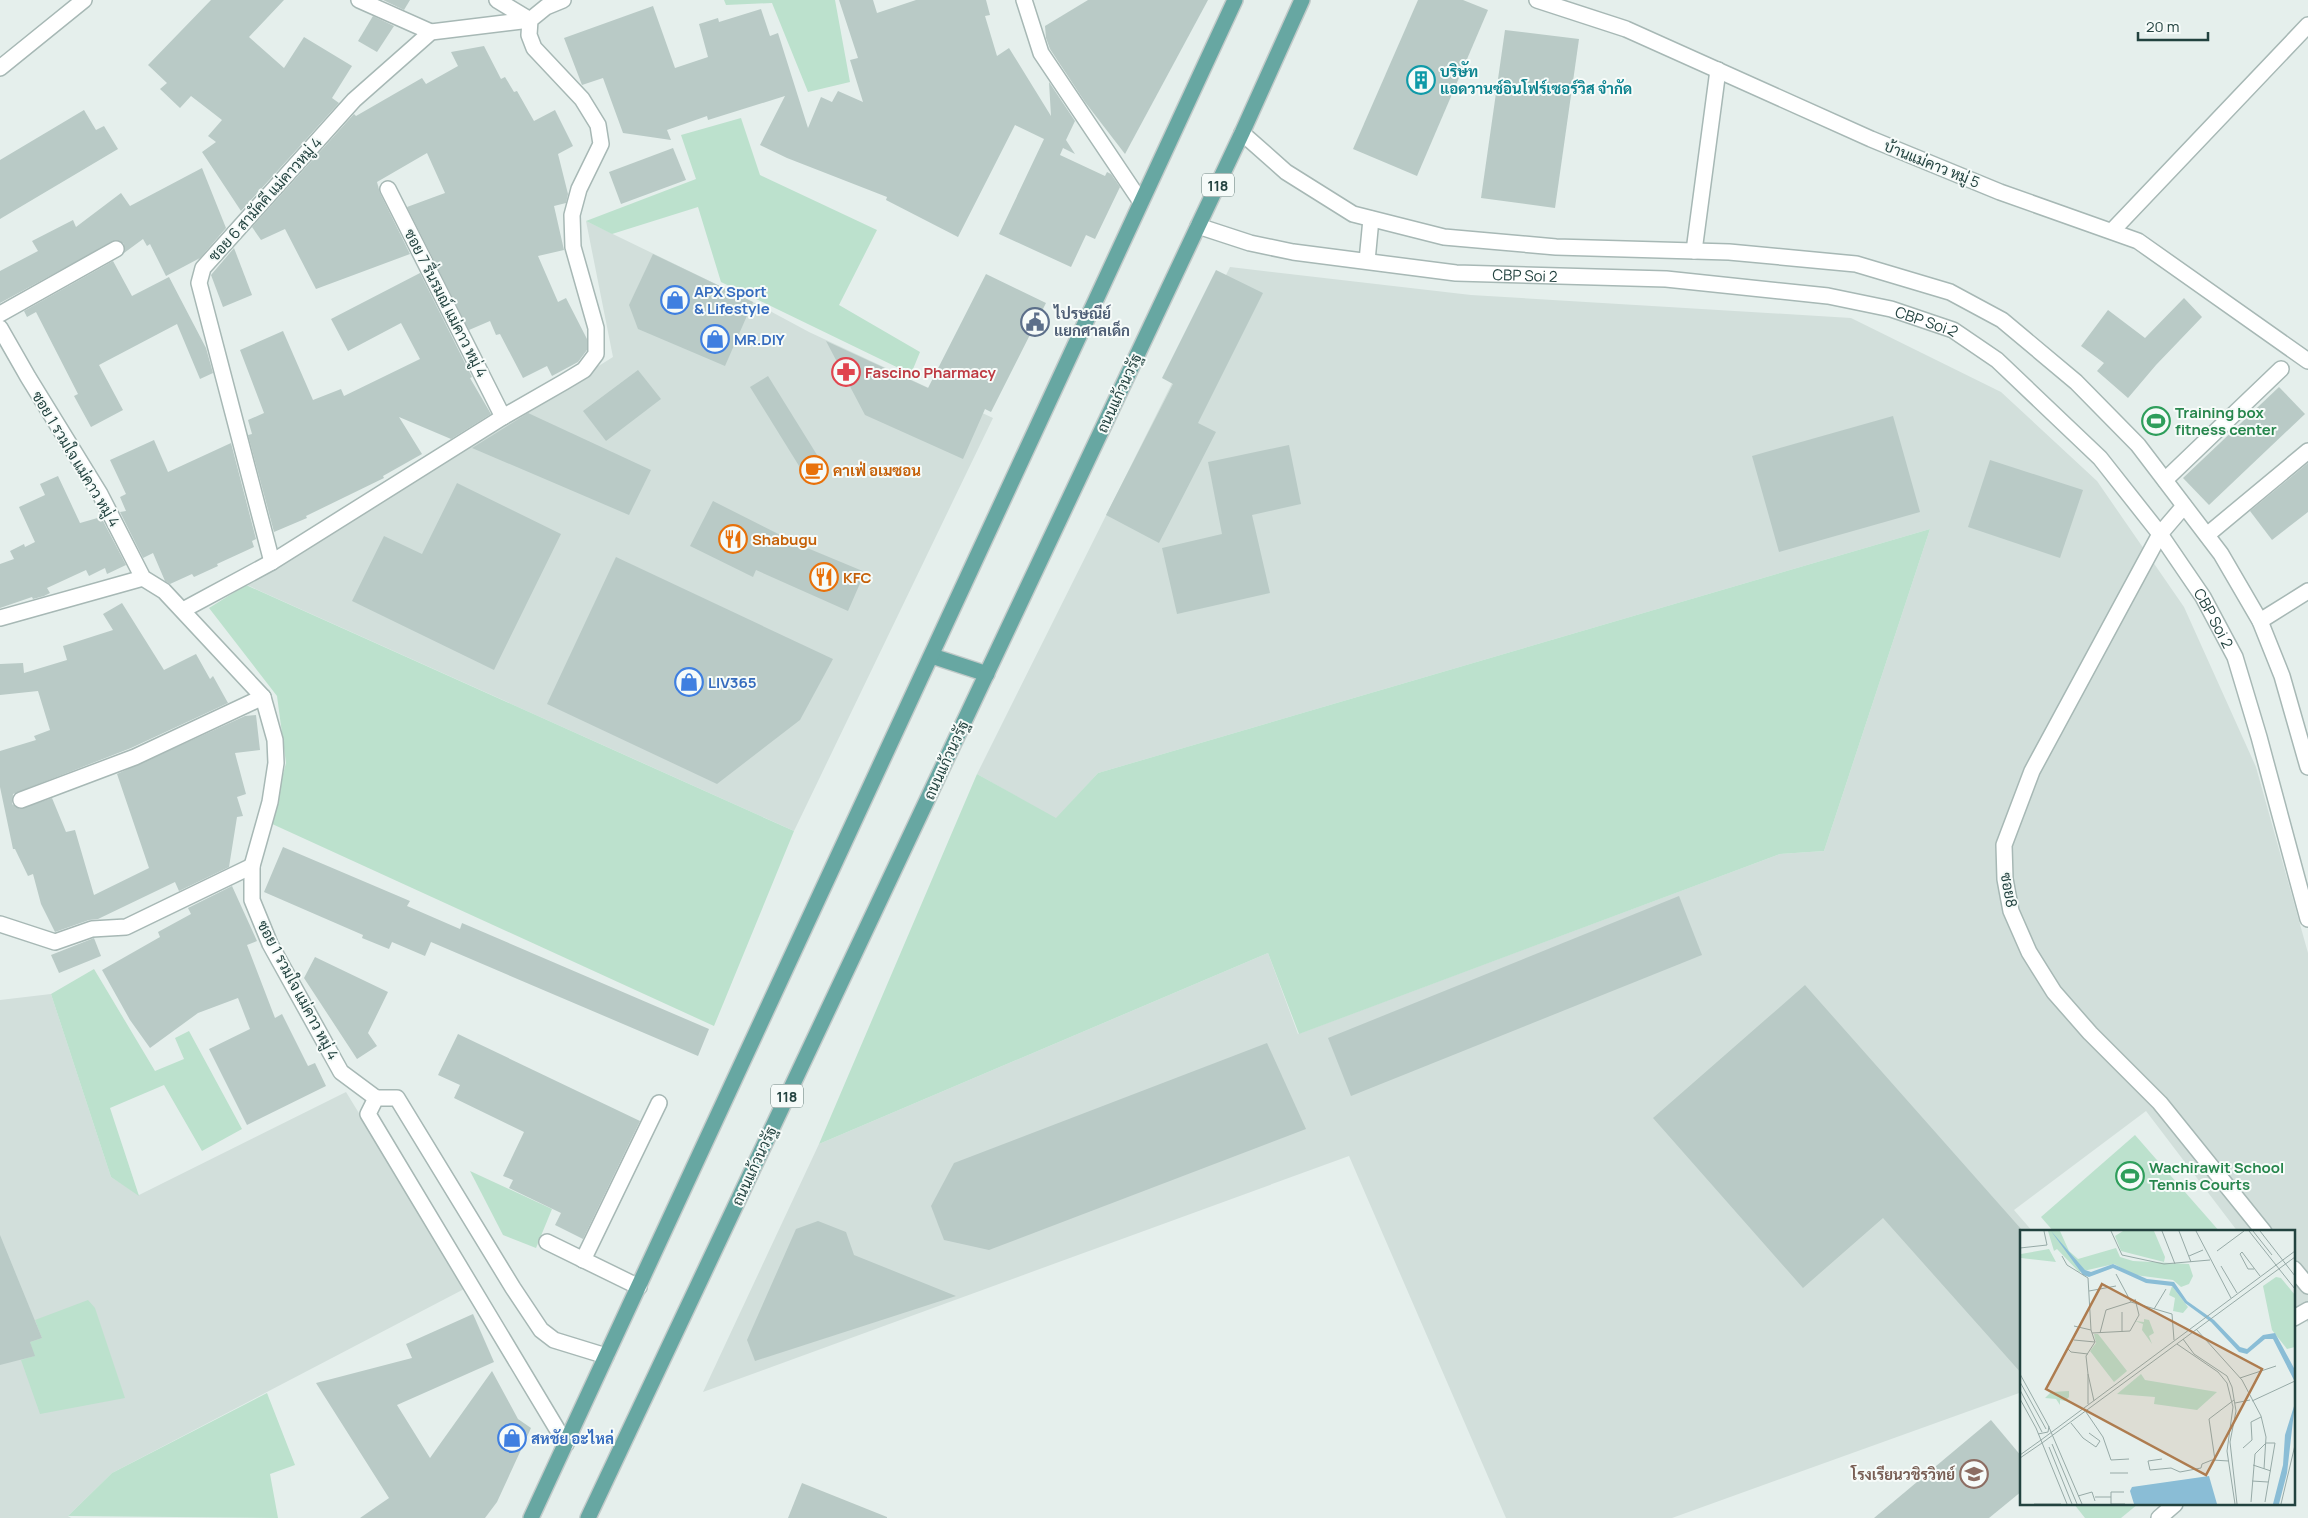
<svg xmlns="http://www.w3.org/2000/svg" width="2308" height="1518" font-family="Manrope,Sarabun,sans-serif">
<rect width="100%" height="100%" fill="#e5efec"/>
<g fill="#d2dfdb">
<polygon points="586,221 753,302 809,332 993,418 794,831 247,585 613,357"/>
<polygon points="1230,267 1471,295 1851,318 2001,392 2097,481 2184,607 2256,767 2308,953 2308,1323 2294,1305 2294,1232 2238,1232 2146,1111 2014,1210 2033,1232 2022,1232 2022,1392 1672,1518 1506,1518 1349,1156 703,1392 819,1144 1268,953 1298,1034 1780,854 1824,851 1930,529 1098,773 1056,819 977,774"/>
<polygon points="51,994 111,1177 139,1195 346,1092 466,1288 112,1473 68,1516 71,1518 0,1518 0,1000"/>
</g>
<g fill="#bce1cd">
<polygon points="724,0 835,0 850,82 808,92 772,3 726,5"/>
<polygon points="741,118 760,175 877,230 839,305 920,352 911,374 721,282 698,207 612,234 586,221 696,179 681,135"/>
<polygon points="1930,529 1824,851 1780,854 1299,1034 1268,953 819,1144 977,774 1056,818 1098,773"/>
<polygon points="246,585 794,831 714,1026 270,823 286,763 277,696 209,608"/>
<polygon points="94,969 155,1071 184,1059 175,1038 189,1031 242,1129 202,1151 164,1085 110,1108 139,1196 111,1177 51,994"/>
<polygon points="2135,1135 2220,1232 2054,1232 2041,1217"/>
<polygon points="470,1171 552,1209 536,1248 503,1235"/>
<polygon points="88,1300 95,1308 125,1398 40,1414 21,1360 34,1356 30,1342 42,1338 35,1320"/>
<polygon points="267,1393 295,1465 270,1474 278,1518 68,1516 112,1473"/>
<polygon points="2074,1504 2138,1504 2121,1518 2085,1518"/>
</g>
<g fill="#b9cac6">
<polygon points="211,0 284,0 249,37 284,68 304,37 352,66 332,98 339,103 241,211 202,152 216,142 208,136 222,120 191,96 180,108 160,89 167,83 148,65"/>
<polygon points="383,0 410,0 404,10"/>
<polygon points="839,0 873,0 877,13 916,0 986,0 990,15 985,16 997,56 1009,48 1051,116 1049,82 1075,121 1066,140 1075,154 1063,148 1060,155 1105,176 1107,172 1111,174 1120,187 1095,239 1086,235 1071,267 999,234 1044,139 1015,125 958,237 886,200 887,197 787,158 760,145 785,96 708,120 707,116 667,130 671,140 623,133 603,78 582,85 564,38 653,6 675,68 708,57 699,24 718,18 719,22 761,9 770,36 778,33 808,128 821,97 832,102 838,91 863,102 850,60 858,58"/>
<polygon points="1088,0 1208,0 1125,154 1085,102 1050,49 1046,38 1045,26"/>
<polygon points="1418,0 1463,0 1488,10 1417,176 1353,149"/>
<polygon points="373,16 394,26 377,52 358,41"/>
<polygon points="1505,30 1579,39 1555,208 1481,198"/>
<polygon points="484,46 501,79 505,77 514,92 517,91 534,121 555,110 573,146 558,154 568,194 566,203 554,206 564,250 538,256 558,302 566,298 587,339 587,350 578,362 552,376 547,366 523,378 500,334 496,335 490,321 469,330 407,207 445,193 427,153 377,182 380,193 410,254 316,289 285,229 261,240 252,227 354,114 356,116 422,78 426,84 458,66 451,52"/>
<polygon points="84,110 96,130 104,126 118,149 0,219 0,160"/>
<polygon points="673,148 686,180 621,204 609,172"/>
<polygon points="202,168 226,228 200,258 166,276 150,244 147,246 143,239 124,253 124,244 116,240 0,303 0,271 38,251 32,241 73,220 76,227 121,193 130,206"/>
<polygon points="234,248 252,295 223,307 211,275"/>
<polygon points="653,254 753,302 725,366 638,329 629,305"/>
<polygon points="113,261 132,296 169,277 206,348 213,373 200,379 177,324 99,365 123,410 91,427 74,396 78,394 36,312 27,317 24,311"/>
<polygon points="1216,270 1263,293 1198,423 1216,432 1159,543 1106,515 1173,384 1162,378"/>
<polygon points="420,273 472,377 470,378 491,414 451,439 399,417 422,454 383,476 384,478 306,516 307,518 274,532 248,435 252,434 248,420 264,413 240,350 283,331 313,400 341,389 344,396 420,359 401,323 348,351 331,319"/>
<polygon points="986,274 1046,303 991,412 985,409 963,459 865,415 826,341 928,388"/>
<polygon points="2184,298 2202,317 2156,365 2128,398 2097,371 2104,363 2081,346 2108,310 2145,338"/>
<polygon points="638,370 661,399 606,441 583,411"/>
<polygon points="768,376 827,471 809,482 750,387"/>
<polygon points="2279,387 2305,414 2209,505 2183,478"/>
<polygon points="528,413 651,470 629,515 472,448"/>
<polygon points="1893,416 1920,512 1779,552 1752,456"/>
<polygon points="154,440 168,472 231,443 256,539 252,541 254,547 217,564 218,566 194,577 192,574 170,584 165,581 153,553 143,558 120,512 126,511 120,497 126,494 110,460"/>
<polygon points="1289,445 1301,504 1252,515 1270,593 1177,614 1162,548 1222,534 1208,462"/>
<polygon points="1990,460 2083,490 2060,558 1968,527"/>
<polygon points="2308,463 2308,512 2272,540 2250,511"/>
<polygon points="58,476 80,523 101,517 126,565 107,574 105,568 89,576 86,570 47,588 50,593 44,596 33,599 32,597 0,608 0,564 14,559 10,551 24,544 25,547 35,542 19,507 45,495 40,484"/>
<polygon points="457,483 561,534 494,670 352,601 384,536 422,554"/>
<polygon points="713,501 800,545 865,572 848,611 756,570 753,577 690,546"/>
<polygon points="616,557 833,659 800,720 717,784 547,704"/>
<polygon points="122,603 164,670 196,654 210,679 213,676 228,703 131,748 13,794 12,804 20,809 52,798 66,832 75,830 94,895 149,868 117,774 245,716 256,715 260,750 235,753 246,794 237,797 243,816 237,817 229,867 179,891 175,882 98,919 89,920 55,932 41,904 33,874 28,876 15,849 13,849 0,787 0,751 36,740 34,736 50,730 38,691 0,695 0,664 23,663 24,673 67,660 63,646 113,630 103,614"/>
<polygon points="283,847 410,901 407,906 460,929 462,923 709,1029 698,1056 431,942 425,956 392,942 389,949 362,938 363,935 264,892"/>
<polygon points="232,886 257,941 247,945 275,1018 282,1014 308,1066 315,1063 326,1086 247,1125 209,1049 250,1029 238,998 198,1013 150,1048 130,1020 102,970 160,937 158,932 191,914 188,908"/>
<polygon points="1679,896 1702,955 1351,1096 1328,1038"/>
<polygon points="94,938 101,956 59,973 51,955"/>
<polygon points="315,957 388,992 368,1033 377,1046 357,1059 304,978"/>
<polygon points="1805,985 2022,1230 2022,1374 1883,1218 1803,1288 1653,1118"/>
<polygon points="458,1034 640,1121 583,1239 555,1225 561,1213 509,1188 513,1180 503,1176 524,1132 454,1098 460,1085 438,1075"/>
<polygon points="1267,1043 1306,1129 989,1250 944,1240 931,1206 954,1163"/>
<polygon points="818,1221 846,1232 854,1255 956,1296 755,1361 747,1340 796,1229"/>
<polygon points="0,1235 42,1338 30,1342 35,1356 0,1365"/>
<polygon points="473,1314 494,1362 397,1405 430,1458 492,1371 518,1419 531,1428 497,1502 485,1518 360,1518 389,1498 316,1383 412,1358 406,1344"/>
<polygon points="1991,1420 2022,1457 2022,1491 1989,1518 1874,1518"/>
<polygon points="802,1483 887,1517 887,1518 788,1518"/>
</g>
<g fill="none" stroke-linecap="round" stroke-linejoin="round">
<defs>
<g id="minor">
<polyline points="359,0 431,32"/>
<polyline points="497,0 530,20"/>
<polyline points="1024,0 1041,53 1141,202"/>
<polyline points="1537,0 1626,29 1871,139 2000,192 2138,241 2308,361"/>
<polyline points="0,68 84,0"/>
<polyline points="1242,133 1286,172 1353,214 1444,237 1556,247 1729,252 1856,264 1950,292 2002,320 2076,382 2138,445 2221,554 2260,621 2282,676 2308,767"/>
<polyline points="388,189 503,417"/>
<path id="s1" d="M1198 226 1250 243 1293 252 1456 273 1666 279 1828 296 1891 309 1953 330 1997 360 2100 458 2160 534 2203 597 2235 657 2259 737 2308 919"/>
<polyline points="2112,231 2308,25"/>
<polyline points="1694,251 1718,70"/>
<polyline points="1367,261 1371,219"/>
<polyline points="0,314 116,249"/>
<polyline points="0,328 28,377 100,494 143,578 164,591 263,697 275,740 276,763 270,802 252,866 252,900 270,944 341,1072 376,1098"/>
<polyline points="2165,480 2281,369"/>
<polyline points="2184,506 2160,534 2032,771 2004,845 2005,879 2011,911 2029,952 2054,992 2090,1033 2160,1103 2264,1232"/>
<polyline points="2207,535 2308,451"/>
<polyline points="272,562 199,283 203,268 354,100 431,32 530,20"/>
<polyline points="183,610 272,562 503,417 564,382 584,370 596,354 596,328 573,247 572,215 579,189 601,144 598,125 582,99 534,48 529,35 530,20 546,7 563,0"/>
<polyline points="0,618 143,578"/>
<polyline points="2260,621 2308,591"/>
<polyline points="21,800 135,757 263,697"/>
<polyline points="0,924 55,942 92,929 126,927 252,866"/>
<polyline points="547,1242 639,1287"/>
<polyline points="583,1260 659,1103"/>
<polyline points="2294,1269 2308,1286"/>
<polyline points="2294,1318 2308,1310"/>
<polyline points="566,1444 368,1114 376,1098 397,1098 513,1288 541,1330 554,1340 606,1356"/>
<polyline points="2159,1518 2175,1504"/>
</g>
<g id="primary">
<polyline points="932,656 987,674"/>
<polyline points="531,1518 1235,0"/>
<polyline points="588,1518 1242,133 1302,0"/>
</g>
</defs>
<use href="#minor" stroke="#a7b8b5" stroke-width="18"/>
<use href="#primary" stroke="#c1cac9" stroke-width="18"/>
<use href="#minor" stroke="#fff" stroke-width="15"/>
<use href="#primary" stroke="#67a7a2" stroke-width="15"/>
</g>
<defs>
<symbol id="building-ring" viewBox="-11 -11 22 22"><circle r="9.5" fill="#f6fbf9" stroke="#0f9aa8" stroke-width="1.5"/><path d="M-4-6H4V6H1V3H-1V6H-4ZM-2.5-4.3h1.7v1.8h-1.7ZM.8-4.3h1.7v1.8H.8ZM-2.5-1h1.7V.8h-1.7ZM.8-1h1.7V.8H.8Z" fill="#0f9aa8"/></symbol>
<symbol id="shop-ring" viewBox="-11 -11 22 22"><circle r="9.5" fill="#f6fbf9" stroke="#3f7fe0" stroke-width="1.5"/><path d="M-5-2.5h2.3a2.7 3.5 0 0 1 5.4 0H5L5.5 6h-11ZM-1.5-2.5h3a1.5 2.3 0 0 0-3 0Z" fill="#3f7fe0"/></symbol>
<symbol id="civic-ring" viewBox="-11 -11 22 22"><circle r="9.5" fill="#f6fbf9" stroke="#5c6f8a" stroke-width="1.5"/><path d="M-.6-6.5H3V-4.5H.6V-3L4-1V1h2V6H-6V1h2V-1L-.6-3ZM-1.2 2.5V6h2.4V2.5Z" fill="#5c6f8a"/></symbol>
<symbol id="pharmacy-ring" viewBox="-11 -11 22 22"><circle r="9.5" fill="#f6fbf9" stroke="#e0444e" stroke-width="1.5"/><path d="M-2-6h4v4h4v4h-4v4h-4v-4h-4v-4h4Z" fill="#e0444e"/></symbol>
<symbol id="stadium-ring" viewBox="-11 -11 22 22"><circle r="9.5" fill="#f6fbf9" stroke="#2e9e5b" stroke-width="1.5"/><path d="M0-5a6.5 5 0 1 0 0 10a6.5 5 0 1 0 0-10ZM-3.5-1.8h7v3.6h-7Z" fill="#2e9e5b"/></symbol>
<symbol id="cafe-ring" viewBox="-11 -11 22 22"><circle r="9.5" fill="#f6fbf9" stroke="#e8710a" stroke-width="1.5"/><path d="M-5.5-4.5H6V0H3Q3 3.5 0 3.5H-2.5Q-5.5 3.5-5.5 0ZM3-3.2v2h1.7v-2ZM-6 4.5H4V6H-6Z" fill="#e8710a"/></symbol>
<symbol id="restaurant-ring" viewBox="-11 -11 22 22"><circle r="9.5" fill="#f6fbf9" stroke="#e8710a" stroke-width="1.5"/><path d="M-5-6h1v4h1v-4h1v4h1v-4h1v5L-1.5 .5V6h-2V.5L-5-1ZM5-6V6H3V1.5H1.5Q1.5-4 5-6Z" fill="#e8710a"/></symbol>
<symbol id="school-ring" viewBox="-11 -11 22 22"><circle r="9.5" fill="#f6fbf9" stroke="#8d6e63" stroke-width="1.5"/><path d="M0-5L7-2L0 1L-7-2ZM-4 1L0 2.5L4 1V4Q0 6-4 4Z" fill="#8d6e63"/></symbol>
</defs>
<g fill-rule="evenodd">
<use href="#building-ring" x="1405" y="64" width="32" height="32"/>
<use href="#shop-ring" x="659" y="284" width="32" height="32"/>
<use href="#civic-ring" x="1019" y="306" width="32" height="32"/>
<use href="#shop-ring" x="699" y="323" width="32" height="32"/>
<use href="#pharmacy-ring" x="830" y="356" width="32" height="32"/>
<use href="#stadium-ring" x="2140" y="405" width="32" height="32"/>
<use href="#cafe-ring" x="798" y="454" width="32" height="32"/>
<use href="#restaurant-ring" x="717" y="523" width="32" height="32"/>
<use href="#restaurant-ring" x="808" y="561" width="32" height="32"/>
<use href="#shop-ring" x="673" y="666" width="32" height="32"/>
<use href="#stadium-ring" x="2114" y="1160" width="32" height="32"/>
<use href="#shop-ring" x="496" y="1422" width="32" height="32"/>
<use href="#school-ring" x="1958" y="1458" width="32" height="32"/>
</g>
<g text-anchor="middle" dominant-baseline="central" stroke-width="4" stroke-linejoin="round" paint-order="stroke">
<g fill="#f6fbf9" stroke="#627a77" stroke-width="1">
<rect x="1202" y="173.5" width="32" height="23" rx="4"/>
<rect x="771" y="1084.5" width="32" height="23" rx="4"/>
</g>
<g font-size="14" font-weight="bold" fill="#22423f">
<text x="1218" y="185">118</text>
<text x="787" y="1096">118</text>
</g>
<g font-size="15" font-weight="bold" fill="#0d838f" stroke="#f6fbf9" text-anchor="start">
<text x="1440" y="71">บริษัท<tspan x="1440" dy="17">แอดวานซ์อินโฟร์เซอร์วิส จำกัด</tspan></text>
</g>
<g font-size="15" fill="#22423f" stroke="#f6fbf9">
<text transform="translate(1932 164) rotate(22)">บ้านแม่คาว หมู่ 5</text>
<text transform="translate(265 199) rotate(-48)">ซอย 6 สามัคคี แม่คาวหมู่ 4</text>
<text stroke="none"><textPath href="#s1" startOffset="332">CBP Soi 2</textPath></text>
<text transform="translate(446 303) rotate(63)">ซอย 7 รื่นรมณ์ แม่คาว หมู่ 4</text>
<text stroke="none"><textPath href="#s1" startOffset="738">CBP Soi 2</textPath></text>
<text transform="translate(1119 393) rotate(-65)">ถนนแก้วนวรัฐ</text>
<text transform="translate(76 459) rotate(59)">ซอย 1 รวมใจ แม่คาว หมู่ 4</text>
<text stroke="none"><textPath href="#s1" startOffset="1158">CBP Soi 2</textPath></text>
<text transform="translate(946 760) rotate(-65)">ถนนแก้วนวรัฐ</text>
<text transform="translate(2009 890) rotate(80)">ซอย8</text>
<text transform="translate(298 990) rotate(62)">ซอย 1 รวมใจ แม่คาว หมู่ 4</text>
<text transform="translate(754 1166) rotate(-65)">ถนนแก้วนวรัฐ</text>
</g>
<g font-size="15" font-weight="bold" fill="#366cbe" stroke="#f6fbf9" text-anchor="start">
<text x="694" y="291">APX Sport<tspan x="694" dy="17">&amp; Lifestyle</tspan></text>
<text x="734" y="339">MR.DIY</text>
<text x="708" y="682">LIV365</text>
<text x="531" y="1438">สหชัย อะไหล่</text>
</g>
<g font-size="15" font-weight="bold" fill="#4e5e75" stroke="#f6fbf9" text-anchor="start">
<text x="1054" y="313">ไปรษณีย์<tspan x="1054" dy="17">แยกศาลเด็ก</tspan></text>
</g>
<g font-size="15" font-weight="bold" fill="#be3a42" stroke="#f6fbf9" text-anchor="start">
<text x="865" y="372">Fascino Pharmacy</text>
</g>
<g font-size="15" font-weight="bold" fill="#27864d" stroke="#f6fbf9" text-anchor="start">
<text x="2175" y="412">Training box<tspan x="2175" dy="17">fitness center</tspan></text>
<text x="2149" y="1167">Wachirawit School<tspan x="2149" dy="17">Tennis Courts</tspan></text>
</g>
<g font-size="15" font-weight="bold" fill="#c56008" stroke="#f6fbf9" text-anchor="start">
<text x="833" y="470">คาเฟ่ อเมซอน</text>
<text x="752" y="539">Shabugu</text>
<text x="843" y="577">KFC</text>
</g>
<g font-size="15" font-weight="bold" fill="#785e54" stroke="#f6fbf9" text-anchor="end">
<text x="1955" y="1474">โรงเรียนวชิรวิทย์</text>
</g>
</g>
<g transform="translate(2020 1230)">
<rect width="275" height="275" fill="#e5efec"/>
<path d="M28 1H40L49 21 58 29 96 18 100 27 113 31 169 34 173 46 169 54 161 57 153 50 115 45 94 34 59 42 37 19 34 21ZM103 1H134L145 27 144 32 101 21 95 6ZM29 19 36 32 1 28V24ZM256 47 261 48 275 65V117L267 119 252 100 243 56ZM152 56 168 77 163 83 153 81 155 68 149 65ZM124 89 129 90 134 103 129 106 132 114 122 100 123 94 115 91 124 92ZM74 104H78L107 141 94 152 70 121 76 113ZM121 144 125 150 197 162 177 180 134 174 135 167 97 164ZM49 161V167L45 171 40 170V175L36 169 25 168 31 162Z" fill="#bce1cd"/>
<path d="M31 1 65 40 71 42 93 34 127 49 154 52 167 71 194 90 220 117 227 119 243 105 255 103 275 140V152L253 109H245L227 124 219 122 191 92 165 73 152 56 126 53 93 38 69 47 63 45ZM275 173 267 243 259 274H253L263 235 265 205ZM189 246 197 274H114L110 261 112 257Z" fill="#8abdd6"/>
<path fill="none" stroke="#97aaa7" stroke-width="1" d="M91 1 102 25 144 34 190 30M142 1 155 34M159 1 171 32M176 1 211 68M229 1 275 59M233 1 252 25M240 1 275 46M0 18 27 15 24 1M197 21 224 1M42 26 47 35 68 48 71 100 75 112 66 126 68 144M169 26 183 20M201 36 217 63M234 39H228L220 24 222 22 240 46M96 44 111 72M0 53V74M69 61 96 56M134 79 146 59M54 96 71 100M176 99 222 150 241 186 246 207 244 239M102 102V82M72 103 110 101 119 85 115 69M80 103 86 80 111 72 152 84 154 110M163 109 174 124 207 146 212 157 216 181 210 212 217 274M54 110 75 112M157 114 198 142 207 153 213 177 207 221 215 274M47 118 51 122 68 124M0 144 28 195 62 274M220 148 256 136M0 152 26 199M0 160 22 202M0 169 16 198 47 274M232 171 275 151M215 173 230 170M68 174V144L74 171M66 182 83 207 91 230 109 229M51 193 63 208 76 217 80 211 69 203M18 204 28 202 29 196M21 210 275 21M22 213 275 27M32 214 57 274M29 217 52 274M223 218 232 210 231 192 241 187M0 225 21 210M0 228 22 213M142 229 128 231 130 240 151 238 160 242 181 238 182 234 192 230 209 231M195 230 189 189 214 170M233 235 251 241M90 243H108M232 251 248 252M104 262H91V274H105M58 266 72 262 75 271M75 267H91M231 272 235 224 246 213H255L245 272M14 274H41M261 274 275 215"/>
<path fill="#ae7c4f" fill-opacity="0.15" stroke="#ae7c4f" stroke-width="2.5" d="M82 54 242 139 186 245 26 159Z"/>
<rect width="275" height="275" fill="none" stroke="#22423f" stroke-width="2.5"/>
</g>
<path d="M2138 32v8h70v-8" fill="none" stroke="#22423f" stroke-width="2.5"/>
<text x="2146" y="32" font-size="15" fill="#22423f" stroke="#f6fbf9" stroke-width="4" paint-order="stroke">20 m</text>
</svg>
